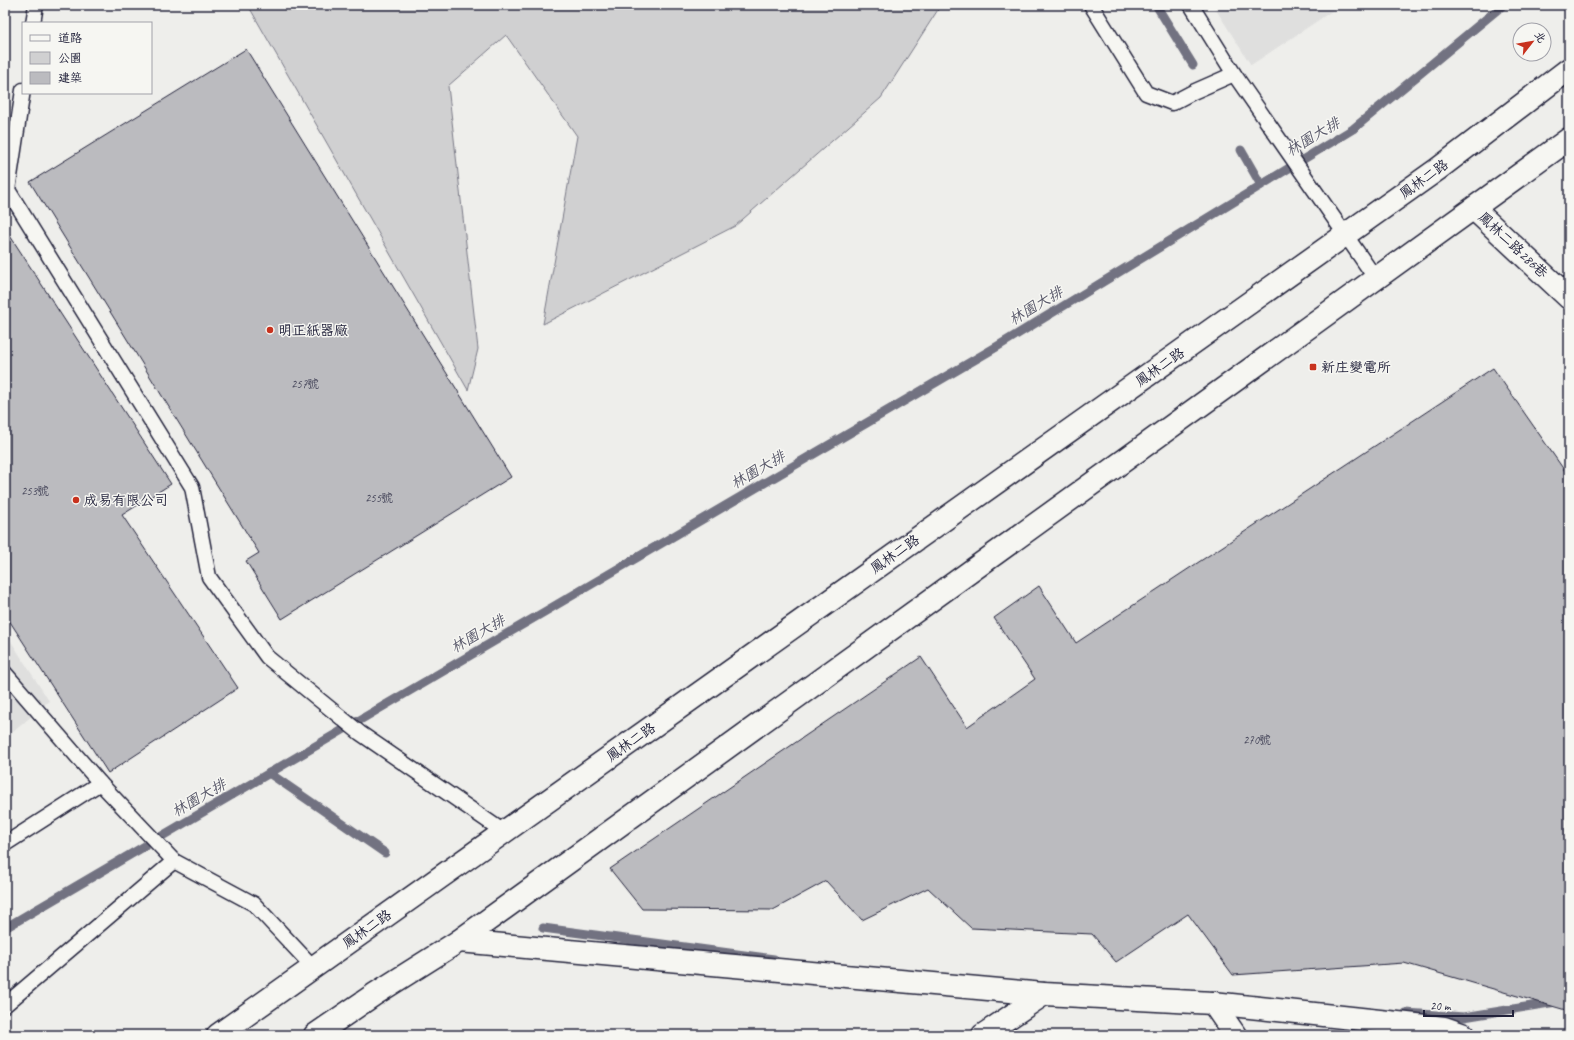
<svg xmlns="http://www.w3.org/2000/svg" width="1574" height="1040" font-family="Caveat,'LXGW WenKai TC',sans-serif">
<rect width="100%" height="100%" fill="#eeeeeb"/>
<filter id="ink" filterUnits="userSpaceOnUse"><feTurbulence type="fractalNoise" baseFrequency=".025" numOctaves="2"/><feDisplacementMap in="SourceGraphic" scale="8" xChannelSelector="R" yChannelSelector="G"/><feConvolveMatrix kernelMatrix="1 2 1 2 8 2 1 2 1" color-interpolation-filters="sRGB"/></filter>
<g filter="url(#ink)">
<g fill="#dfdfde">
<polygon points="1213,5 1341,5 1251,65"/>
<polygon points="5,632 49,701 5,739"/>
</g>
<polygon fill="#d0d0d1" stroke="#797986" points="248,5 941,5 881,98 735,226 543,324 577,136 506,35 448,86 478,349 468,390"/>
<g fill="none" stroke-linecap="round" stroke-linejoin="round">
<g stroke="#727281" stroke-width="9">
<polyline points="1156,5 1193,65"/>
<polyline points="1241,150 1261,185"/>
<polyline points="269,773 385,853"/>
<polyline points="5,928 998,346 1353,129 1503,5"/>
<polyline points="543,928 774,959"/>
<polyline points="1406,1013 1464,1017 1556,1002 1569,1005"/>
</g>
</g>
<g fill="#bbbbbf" stroke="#22223b">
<polygon points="246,49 511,477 282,619 246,561 259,553 30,182"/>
<polygon points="5,228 171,484 122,515 238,688 108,773 5,614"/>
<polygon points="1493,368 1569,477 1569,1011 1404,963 1233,975 1188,914 1116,962 1092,934 971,928 928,888 862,920 826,881 773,910 642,909 610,869 921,657 967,727 1035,679 994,618 1039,586 1076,643"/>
</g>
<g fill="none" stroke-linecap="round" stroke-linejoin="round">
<defs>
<g id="service">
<polyline points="1091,5 1146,93 1172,103 1193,92 1234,74"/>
<polyline points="1191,5 1234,74 1376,279"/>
<polyline points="33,23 36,5"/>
<polyline points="23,90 8,190 192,487 209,577 267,657 360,733 504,832"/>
<polyline points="5,673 100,783 174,861 254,904 313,967"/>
<polyline points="5,844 100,783"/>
<polyline points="5,1005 174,861"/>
</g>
<g id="minor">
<polyline points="1474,209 1569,298"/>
<polyline points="459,941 1044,994 1213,1003 1444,1028 1464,1035"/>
<polyline points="1213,1003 1235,1035"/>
<polyline points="983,1035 1044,994"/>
</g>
<g id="primary">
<polyline points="218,1035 1438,169 1569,69"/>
<polyline points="315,1035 375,994 459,941 1569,139"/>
</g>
</defs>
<use href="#service" stroke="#22223b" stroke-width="17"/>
<use href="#minor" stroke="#22223b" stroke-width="25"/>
<use href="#primary" stroke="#22223b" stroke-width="25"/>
<use href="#service" stroke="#f6f6f2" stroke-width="14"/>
<use href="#minor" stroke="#f6f6f2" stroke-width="22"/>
<use href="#primary" stroke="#f6f6f2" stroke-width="22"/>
</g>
</g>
<g fill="#c8321e" stroke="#f6f6f2" stroke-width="1.5">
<circle cx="270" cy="330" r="4"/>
<rect x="1309" y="363" width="8" height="8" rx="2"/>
<circle cx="76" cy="500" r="4"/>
</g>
<g text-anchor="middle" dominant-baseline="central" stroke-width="3" stroke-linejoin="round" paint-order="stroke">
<g font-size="12" fill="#48485c">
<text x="305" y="384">257號</text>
<text x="35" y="491">253號</text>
<text x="379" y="498">255號</text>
<text x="1257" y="740">270號</text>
</g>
<g font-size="14" fill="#22223b" stroke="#f6f6f2">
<text transform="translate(1424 179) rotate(-36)">鳳林二路</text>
<text transform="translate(1513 245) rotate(43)">鳳林二路286巷</text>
<text transform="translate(1160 367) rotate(-35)">鳳林二路</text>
<text transform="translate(895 554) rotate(-35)">鳳林二路</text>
<text transform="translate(631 742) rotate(-35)">鳳林二路</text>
<text transform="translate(367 929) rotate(-35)">鳳林二路</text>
</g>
<g font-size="14" fill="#22223b" stroke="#f6f6f2" text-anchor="start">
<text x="278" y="330">明正紙器廠</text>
<text x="1321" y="367">新庄變電所</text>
<text x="84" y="500">成易有限公司</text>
</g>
<g font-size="15" font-style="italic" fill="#575769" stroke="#f6f6f2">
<text transform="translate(1313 137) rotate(-31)">林園大排</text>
<text transform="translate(1036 306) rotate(-31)">林園大排</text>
<text transform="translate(758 470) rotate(-30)">林園大排</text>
<text transform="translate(478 634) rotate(-30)">林園大排</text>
<text transform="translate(199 798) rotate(-30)">林園大排</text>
</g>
</g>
<rect width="1574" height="1040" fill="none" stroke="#f6f6f2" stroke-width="20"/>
<rect x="10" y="10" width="1554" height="1020" fill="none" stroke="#22223b" stroke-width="1.5" filter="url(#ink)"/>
<rect x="22" y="22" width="130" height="72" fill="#f6f6f2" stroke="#a1a1a9"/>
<rect x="30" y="35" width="20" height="6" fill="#f6f6f2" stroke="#a1a1a9"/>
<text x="58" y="42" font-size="12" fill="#22223b">道路</text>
<rect x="30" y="52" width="20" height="12" fill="#d0d0d1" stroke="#a1a1a9"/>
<text x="58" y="62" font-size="12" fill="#22223b">公園</text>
<rect x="30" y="72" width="20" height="12" fill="#bbbbbf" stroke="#a1a1a9"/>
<text x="58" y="82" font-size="12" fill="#22223b">建築</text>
<g transform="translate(1532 42) rotate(59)"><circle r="19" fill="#f6f6f2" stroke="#a1a1a9"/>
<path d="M0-3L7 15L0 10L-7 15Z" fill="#c8321e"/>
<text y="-6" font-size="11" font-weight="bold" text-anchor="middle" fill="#22223b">北</text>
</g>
<path d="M1424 1010v6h89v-6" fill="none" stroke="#22223b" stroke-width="2"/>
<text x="1430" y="1010" font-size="12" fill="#22223b" stroke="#f6f6f2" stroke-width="3" paint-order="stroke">20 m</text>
</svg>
